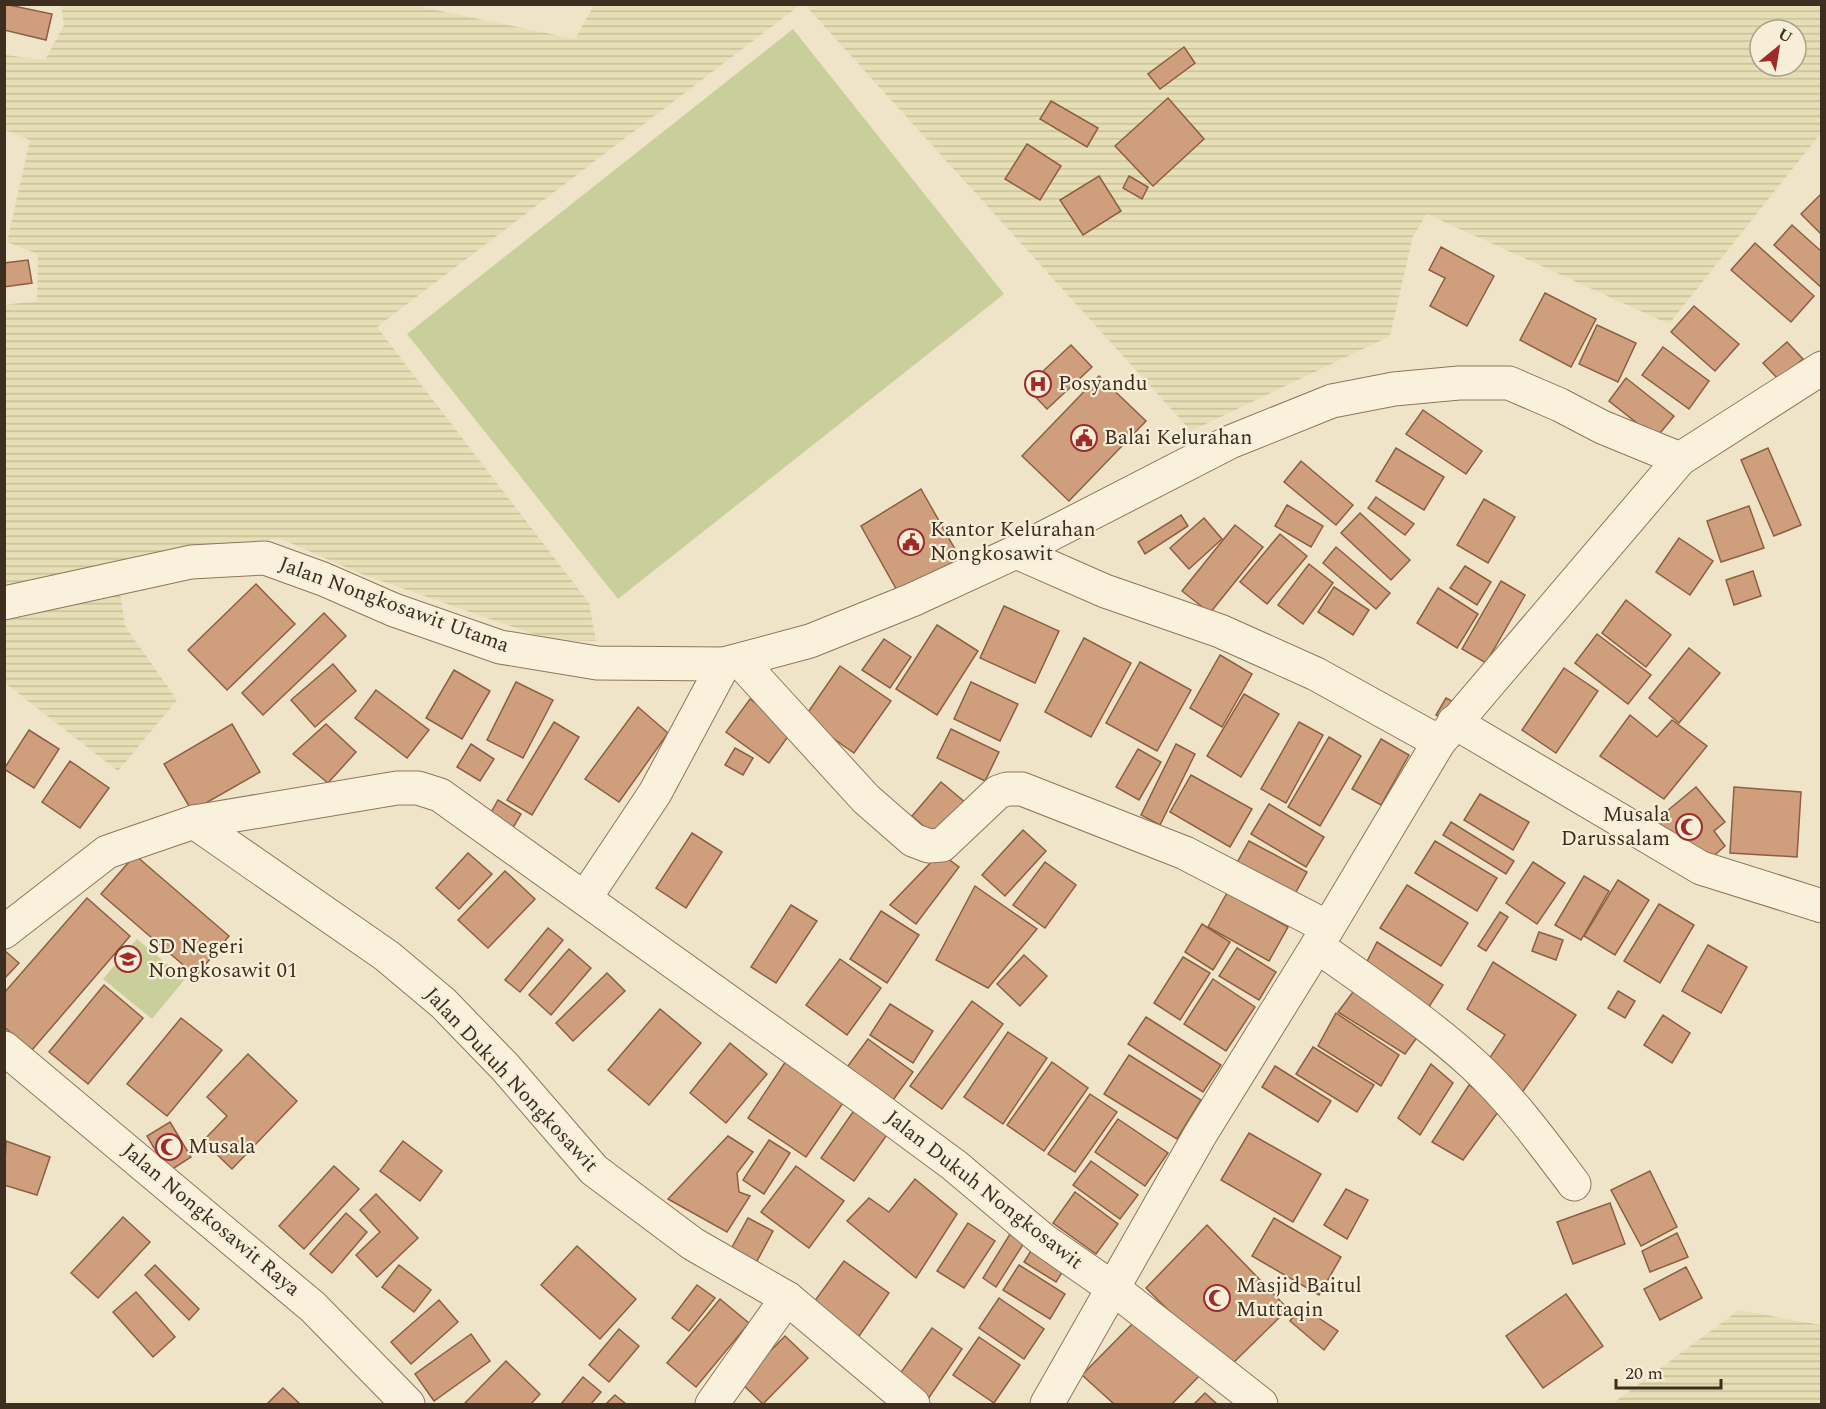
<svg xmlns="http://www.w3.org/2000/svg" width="1826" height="1409" font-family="Spectral,serif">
<defs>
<pattern id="farmland-rules" width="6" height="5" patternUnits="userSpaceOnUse" patternTransform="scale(1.5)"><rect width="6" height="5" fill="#e6deb5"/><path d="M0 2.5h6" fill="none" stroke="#c6bf9b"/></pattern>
</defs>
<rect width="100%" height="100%" fill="#f0e4c8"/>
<g fill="url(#farmland-rules)" fill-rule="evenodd">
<polygon points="61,5 412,5 575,39 594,5 800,5 377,327 589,603 596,641 550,640 359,573 279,538 117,573 125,626 177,700 118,771 5,683 4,305 37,301 38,254 7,242 30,140 5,130 5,55 45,60 64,25"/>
<path d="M805 5H1821V133L1669 324 1427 214 1413 236 1390 336 1191 431ZM1760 30H1796V66H1760Z"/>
<polygon points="1739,1310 1821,1325 1821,1404 1612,1404"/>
</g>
<g fill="#c9cf9b">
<polygon points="793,29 1004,294 618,599 407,334"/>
<polygon points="137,939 185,979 152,1019 103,979"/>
</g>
<g fill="#cf9f7d" stroke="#8d5f41" stroke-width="1.5">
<polygon points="4,4 52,14 46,40 4,30"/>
<polygon points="1184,47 1195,63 1160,89 1148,74"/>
<polygon points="1168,98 1204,139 1153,186 1115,146"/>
<polygon points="1051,101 1098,128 1087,147 1040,119"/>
<polygon points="1027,144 1061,166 1040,200 1005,179"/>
<polygon points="1099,176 1121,211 1083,235 1060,200"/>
<polygon points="1129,176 1148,187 1142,199 1123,188"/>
<polygon points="1822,193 1822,235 1801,214"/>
<polygon points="1792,225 1822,252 1822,288 1774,245"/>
<polygon points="1755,243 1814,296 1791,322 1731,270"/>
<polygon points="1441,247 1494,276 1467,326 1430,306 1445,278 1429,270"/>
<polygon points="28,260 32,283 4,287 4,263"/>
<polygon points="1545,293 1596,319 1571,367 1520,340"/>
<polygon points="1694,306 1739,344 1715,371 1671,332"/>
<polygon points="1597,325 1636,343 1618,382 1579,364"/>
<polygon points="1787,342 1803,359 1779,380 1763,363"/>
<polygon points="1071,345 1092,367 1047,409 1026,387"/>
<polygon points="1663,347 1709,381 1689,409 1642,375"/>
<polygon points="1099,376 1146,421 1069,501 1022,456"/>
<polygon points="1626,378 1674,416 1656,438 1609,401"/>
<polygon points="1423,410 1482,451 1466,474 1406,434"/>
<polygon points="1396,448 1444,477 1424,510 1376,481"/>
<polygon points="1768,448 1801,525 1774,536 1741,460"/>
<polygon points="1301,461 1353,505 1336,525 1284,482"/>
<polygon points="921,489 960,558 899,594 861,526"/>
<polygon points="1376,497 1414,524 1405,535 1368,508"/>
<polygon points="1484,499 1515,517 1488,563 1457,545"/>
<polygon points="1287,505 1323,526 1311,547 1275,526"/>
<polygon points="1749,506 1764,548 1721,562 1707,521"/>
<polygon points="1360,513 1410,560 1391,580 1341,533"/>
<polygon points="1181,515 1188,526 1145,554 1138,542"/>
<polygon points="1204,518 1222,539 1189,569 1170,548"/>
<polygon points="1235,525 1263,547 1210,613 1182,591"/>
<polygon points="1280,534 1307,556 1267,604 1240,582"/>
<polygon points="1679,538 1713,561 1690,595 1656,572"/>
<polygon points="1336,547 1390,593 1376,609 1323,563"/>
<polygon points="1309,564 1333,583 1303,624 1278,605"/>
<polygon points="1465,566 1491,582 1477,605 1450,588"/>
<polygon points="1753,571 1761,596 1734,605 1726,580"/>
<polygon points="1501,581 1525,595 1486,663 1462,649"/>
<polygon points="256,584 295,624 227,690 188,650"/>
<polygon points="1334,587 1369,610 1353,635 1318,612"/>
<polygon points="1438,588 1478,614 1457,648 1417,623"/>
<polygon points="1626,600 1671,635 1646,667 1602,633"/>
<polygon points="1004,606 1059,631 1035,683 980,658"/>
<polygon points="324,613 346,636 263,715 242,693"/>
<polygon points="937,625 978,651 937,715 896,689"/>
<polygon points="1597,634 1651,675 1628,704 1575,663"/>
<polygon points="1084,638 1131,663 1091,737 1045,712"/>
<polygon points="884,639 911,657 890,688 862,670"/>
<polygon points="1689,648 1720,673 1679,723 1649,698"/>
<polygon points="1220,655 1252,674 1222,727 1190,708"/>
<polygon points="1140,662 1191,690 1157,751 1106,723"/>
<polygon points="333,664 356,691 315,727 291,700"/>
<polygon points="840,666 891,701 854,753 804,718"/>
<polygon points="1564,668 1598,691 1556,753 1522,730"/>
<polygon points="454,670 490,691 462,739 426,718"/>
<polygon points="516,682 553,700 523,758 487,740"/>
<polygon points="971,682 1018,704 1000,741 954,719"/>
<polygon points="376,690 429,730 407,758 355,718"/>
<polygon points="1244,694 1279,714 1241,777 1207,756"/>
<polygon points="1446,698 1459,705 1449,722 1436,715"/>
<polygon points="750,699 792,731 769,763 726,732"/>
<polygon points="638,707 668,733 619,802 585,779"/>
<polygon points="1630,715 1657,737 1672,720 1707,746 1664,799 1600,756"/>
<polygon points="554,722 579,737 532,815 507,800"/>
<polygon points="1299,722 1323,735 1286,803 1261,789"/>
<polygon points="232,724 260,772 192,811 164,764"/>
<polygon points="326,724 356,752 328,783 293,754"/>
<polygon points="951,729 999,752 985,781 937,758"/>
<polygon points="29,730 59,749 34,788 4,769"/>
<polygon points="1329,737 1361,756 1320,826 1288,807"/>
<polygon points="1381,739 1409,755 1381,805 1352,789"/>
<polygon points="471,744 494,759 480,781 457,767"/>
<polygon points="1176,744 1195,754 1160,825 1141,815"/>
<polygon points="735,748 753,758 743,775 725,765"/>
<polygon points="1138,749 1161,762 1139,800 1116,787"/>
<polygon points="70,761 109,788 80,828 42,802"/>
<polygon points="1191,775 1252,809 1230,847 1170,812"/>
<polygon points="941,782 966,803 936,837 912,816"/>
<polygon points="1696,787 1725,822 1714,831 1725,846 1707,862 1685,856 1655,821"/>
<polygon points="1734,787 1801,792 1797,857 1730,853"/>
<polygon points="1480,794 1529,822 1513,850 1464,820"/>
<polygon points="498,800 521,814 507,838 484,825"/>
<polygon points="1269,804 1324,837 1306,867 1251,834"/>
<polygon points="1451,822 1514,861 1506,874 1443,835"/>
<polygon points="1023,830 1046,851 1005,896 982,875"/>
<polygon points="692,833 722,852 686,908 656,888"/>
<polygon points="1249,841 1307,872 1291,901 1233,870"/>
<polygon points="1435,841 1497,878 1477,911 1415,873"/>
<polygon points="468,853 492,874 459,909 436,888"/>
<polygon points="940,853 959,867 916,924 890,905"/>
<polygon points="135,855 229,936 196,976 101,894"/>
<polygon points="1045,862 1076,885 1045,928 1013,905"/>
<polygon points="1533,862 1565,883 1537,924 1506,903"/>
<polygon points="505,871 535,899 488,948 458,920"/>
<polygon points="1584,876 1609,891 1581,940 1555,925"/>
<polygon points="1618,880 1649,900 1615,955 1584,936"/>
<polygon points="1407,885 1468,923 1441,966 1380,928"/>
<polygon points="975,886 1037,929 988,988 936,960"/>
<polygon points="1227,893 1288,927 1269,961 1208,927"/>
<polygon points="87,898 130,936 32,1050 4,1027 4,993"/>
<polygon points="1659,904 1694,925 1660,983 1624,961"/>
<polygon points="791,905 817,921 776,983 751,967"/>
<polygon points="881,911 919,935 887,983 850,959"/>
<polygon points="1500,912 1508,917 1486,951 1478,946"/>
<polygon points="1202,924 1230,942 1213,970 1185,952"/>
<polygon points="548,928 563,940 520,992 505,980"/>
<polygon points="1539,932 1563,940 1556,960 1532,951"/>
<polygon points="1377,942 1443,985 1423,1016 1360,975"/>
<polygon points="1708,945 1747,967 1721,1013 1682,991"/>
<polygon points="1237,948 1276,972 1259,1000 1219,976"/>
<polygon points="569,949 591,968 551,1015 529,995"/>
<polygon points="4,950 19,963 4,979"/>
<polygon points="1024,955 1047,976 1020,1006 997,984"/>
<polygon points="1183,957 1210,973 1180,1020 1154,1003"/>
<polygon points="840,959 881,988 847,1035 806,1005"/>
<polygon points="1493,962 1576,1015 1521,1094 1483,1068 1505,1035 1467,1009"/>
<polygon points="607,973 625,991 573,1041 556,1023"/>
<polygon points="1213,979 1255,1007 1226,1051 1184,1024"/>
<polygon points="1359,984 1424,1028 1405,1054 1338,1012"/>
<polygon points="104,985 143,1018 88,1084 49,1052"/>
<polygon points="1618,991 1635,1001 1625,1018 1608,1008"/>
<polygon points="972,1001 1003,1024 942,1109 910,1086"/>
<polygon points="890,1004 933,1031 913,1063 870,1035"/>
<polygon points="660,1009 701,1043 649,1105 608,1070"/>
<polygon points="1336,1013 1399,1055 1381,1086 1318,1046"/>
<polygon points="1663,1015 1690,1033 1672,1063 1644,1045"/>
<polygon points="1146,1017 1221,1065 1203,1092 1128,1044"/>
<polygon points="181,1018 222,1050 167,1116 127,1084"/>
<polygon points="1008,1032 1047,1058 1003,1124 964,1097"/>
<polygon points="868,1039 913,1072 891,1103 845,1070"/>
<polygon points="730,1043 767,1074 726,1123 690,1093"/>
<polygon points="1313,1047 1374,1085 1357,1112 1296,1074"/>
<polygon points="248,1054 297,1101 232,1169 203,1141 227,1116 207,1097"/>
<polygon points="1129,1055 1201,1100 1177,1139 1104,1094"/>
<polygon points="786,1061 845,1100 806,1157 748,1118"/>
<polygon points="1052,1062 1088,1088 1044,1151 1007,1125"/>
<polygon points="1431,1064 1453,1083 1420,1135 1398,1118"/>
<polygon points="1275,1066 1331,1101 1318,1122 1262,1087"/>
<polygon points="1469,1085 1501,1108 1463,1160 1432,1142"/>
<polygon points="1090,1094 1117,1112 1075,1172 1048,1154"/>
<polygon points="855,1109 889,1132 854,1181 821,1158"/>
<polygon points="1118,1119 1168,1153 1145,1186 1095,1152"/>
<polygon points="170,1122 191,1157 168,1172 147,1136"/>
<polygon points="1249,1133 1321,1174 1293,1222 1221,1180"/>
<polygon points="728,1136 753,1152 737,1173 739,1192 750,1196 727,1232 668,1199"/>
<polygon points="769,1140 790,1153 764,1194 743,1180"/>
<polygon points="6,1141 50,1157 37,1195 4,1185"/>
<polygon points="403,1141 442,1171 420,1201 380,1171"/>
<polygon points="1091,1161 1138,1195 1120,1219 1073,1185"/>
<polygon points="334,1166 359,1189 304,1249 279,1226"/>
<polygon points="796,1166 844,1201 809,1248 761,1212"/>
<polygon points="1650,1171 1677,1227 1641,1246 1611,1190"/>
<polygon points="915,1179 957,1214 916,1278 847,1221 869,1198 889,1212"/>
<polygon points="1346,1189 1368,1200 1347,1239 1324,1225"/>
<polygon points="1075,1192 1118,1224 1096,1254 1053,1223"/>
<polygon points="376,1194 418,1238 377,1277 356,1255 380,1232 360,1210"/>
<polygon points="1610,1203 1625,1244 1573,1264 1557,1222"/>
<polygon points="346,1213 367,1232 332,1273 310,1254"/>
<polygon points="123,1217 150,1242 98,1298 71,1273"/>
<polygon points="748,1218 773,1231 756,1263 731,1249"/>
<polygon points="1274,1218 1341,1257 1319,1295 1252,1256"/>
<polygon points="968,1223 995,1241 964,1288 937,1271"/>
<polygon points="1207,1225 1288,1309 1227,1369 1146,1288"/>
<polygon points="1677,1233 1688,1257 1650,1272 1642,1251"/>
<polygon points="1010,1234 1024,1243 996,1287 983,1278"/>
<polygon points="1036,1243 1068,1263 1056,1282 1024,1262"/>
<polygon points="577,1246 636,1299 600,1339 541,1285"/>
<polygon points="844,1261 889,1293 857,1339 811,1306"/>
<polygon points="155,1265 199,1309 189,1320 145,1275"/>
<polygon points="399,1265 431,1290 414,1312 382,1287"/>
<polygon points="1019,1265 1065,1294 1050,1319 1003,1290"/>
<polygon points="1686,1267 1702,1298 1660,1320 1644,1289"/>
<polygon points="697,1285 715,1298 689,1331 672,1318"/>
<polygon points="136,1292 175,1337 153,1357 113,1312"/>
<polygon points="1566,1294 1603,1346 1543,1388 1506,1336"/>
<polygon points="999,1298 1044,1329 1024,1359 979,1328"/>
<polygon points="720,1299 749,1323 696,1387 667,1363"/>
<polygon points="439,1300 458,1322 411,1364 391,1342"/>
<polygon points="1301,1306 1338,1331 1324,1350 1290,1321"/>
<polygon points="1140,1316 1201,1374 1172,1404 1114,1404 1082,1375"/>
<polygon points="932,1328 962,1349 928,1399 897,1378"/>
<polygon points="619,1329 639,1346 609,1382 589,1365"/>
<polygon points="471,1334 490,1361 434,1401 415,1374"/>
<polygon points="785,1336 808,1358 763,1404 740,1382"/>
<polygon points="979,1337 1020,1365 994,1403 953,1375"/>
<polygon points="506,1361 540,1394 531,1404 467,1404 465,1403"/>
<polygon points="583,1377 601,1392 591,1404 561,1404"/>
<polygon points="283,1388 300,1404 267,1404"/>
<polygon points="1205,1393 1217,1404 1194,1404"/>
<polygon points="615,1395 626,1404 606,1404"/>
</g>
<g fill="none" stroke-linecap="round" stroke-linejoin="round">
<defs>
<g id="minor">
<polyline points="1016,552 1105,591 1220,631 1316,674 1439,742"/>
<polyline points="4,603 191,562 265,558 323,579 394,610 500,647 597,663 724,664 810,641 912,600 1016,552 1230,442 1332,401 1394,389 1459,383 1509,383 1560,405 1602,427 1680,459"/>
<polyline points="740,661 866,799 913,840 929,846 942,845 998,792 1007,789 1022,789 1185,853 1327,927"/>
<polyline points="1454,722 1701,868 1822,906"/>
<polyline points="194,822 387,956 443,1003 505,1067 594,1170 693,1244 787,1298 913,1404"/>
<polyline points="585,898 655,793 724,664"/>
<polyline points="4,932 107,852 194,822 397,788 418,788 440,795 866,1100 954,1165 1042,1239 1114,1289 1261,1404"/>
<path d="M1317 946C1370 984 1426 1021 1474 1065 1512 1100 1543 1143 1574 1184"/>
<polyline points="4,1048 313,1307 408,1404"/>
<polyline points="712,1404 787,1298"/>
<polyline points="1047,1404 1200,1135 1317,946 1439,742 1680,459 1822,368"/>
</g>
</defs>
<use href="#minor" stroke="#8d765c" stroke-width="35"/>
<use href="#minor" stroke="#faf1dc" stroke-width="33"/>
</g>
<defs>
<symbol id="hospital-ring" viewBox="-11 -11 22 22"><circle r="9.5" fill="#f7eed8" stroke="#9e2a2b" stroke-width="1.5"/><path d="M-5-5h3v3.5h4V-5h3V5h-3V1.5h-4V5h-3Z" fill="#9e2a2b"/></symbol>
<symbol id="civic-ring" viewBox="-11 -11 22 22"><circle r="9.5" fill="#f7eed8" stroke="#9e2a2b" stroke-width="1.5"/><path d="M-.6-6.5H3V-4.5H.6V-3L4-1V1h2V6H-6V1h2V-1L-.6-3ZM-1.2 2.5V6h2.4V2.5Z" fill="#9e2a2b"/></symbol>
<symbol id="mosque-ring" viewBox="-11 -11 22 22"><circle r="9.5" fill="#f7eed8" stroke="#9e2a2b" stroke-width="1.5"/><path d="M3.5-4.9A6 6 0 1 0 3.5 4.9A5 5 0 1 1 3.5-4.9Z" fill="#9e2a2b"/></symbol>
<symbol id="school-ring" viewBox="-11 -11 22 22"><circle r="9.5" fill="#f7eed8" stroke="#9e2a2b" stroke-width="1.5"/><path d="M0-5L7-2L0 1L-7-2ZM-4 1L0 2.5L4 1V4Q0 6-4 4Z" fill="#9e2a2b"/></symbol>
</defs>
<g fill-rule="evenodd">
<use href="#hospital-ring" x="1023" y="369" width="30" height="30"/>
<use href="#civic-ring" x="1069" y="423" width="30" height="30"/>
<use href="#civic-ring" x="896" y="527" width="30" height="30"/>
<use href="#mosque-ring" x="1674" y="812" width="30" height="30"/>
<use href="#school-ring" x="113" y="944" width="30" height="30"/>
<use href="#mosque-ring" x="154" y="1132" width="30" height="30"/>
<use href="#mosque-ring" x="1202" y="1283" width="30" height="30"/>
</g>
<g text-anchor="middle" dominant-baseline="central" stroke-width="4.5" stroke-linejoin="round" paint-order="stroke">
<g font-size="21" fill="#3d2e20" stroke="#f7eed8" text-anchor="start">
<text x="1058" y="384">Posyandu</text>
<text x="1104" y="438">Balai Kelurahan</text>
<text x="930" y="530">Kantor Kelurahan<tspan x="930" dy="24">Nongkosawit</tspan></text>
<text x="1670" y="815" text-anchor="end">Musala<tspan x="1670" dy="24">Darussalam</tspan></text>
<text x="148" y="947">SD Negeri<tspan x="148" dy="24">Nongkosawit 01</tspan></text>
<text x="188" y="1147">Musala</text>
<text x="1236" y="1286">Masjid Baitul<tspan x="1236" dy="24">Muttaqin</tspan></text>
</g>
<g font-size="21" fill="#3d2e20" stroke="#f7eed8">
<text transform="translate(394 605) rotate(20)">Jalan Nongkosawit Utama</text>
<text transform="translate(511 1080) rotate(47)">Jalan Dukuh Nongkosawit</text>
<text transform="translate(984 1190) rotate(38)">Jalan Dukuh Nongkosawit</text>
<text transform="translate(211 1220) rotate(40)">Jalan Nongkosawit Raya</text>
</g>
</g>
<rect width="1826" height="1409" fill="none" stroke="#3d2e20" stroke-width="12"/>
<g transform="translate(1778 48) rotate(30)"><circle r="28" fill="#f7eed8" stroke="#ada18e" stroke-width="1.5"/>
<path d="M0-4.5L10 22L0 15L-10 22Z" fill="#9e2a2b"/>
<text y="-9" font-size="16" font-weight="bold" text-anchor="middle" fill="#3d2e20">U</text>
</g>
<path d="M1616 1379v9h105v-9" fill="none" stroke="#3d2e20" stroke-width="3"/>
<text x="1625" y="1379" font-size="18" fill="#3d2e20" stroke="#f7eed8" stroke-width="4.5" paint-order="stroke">20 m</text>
</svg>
